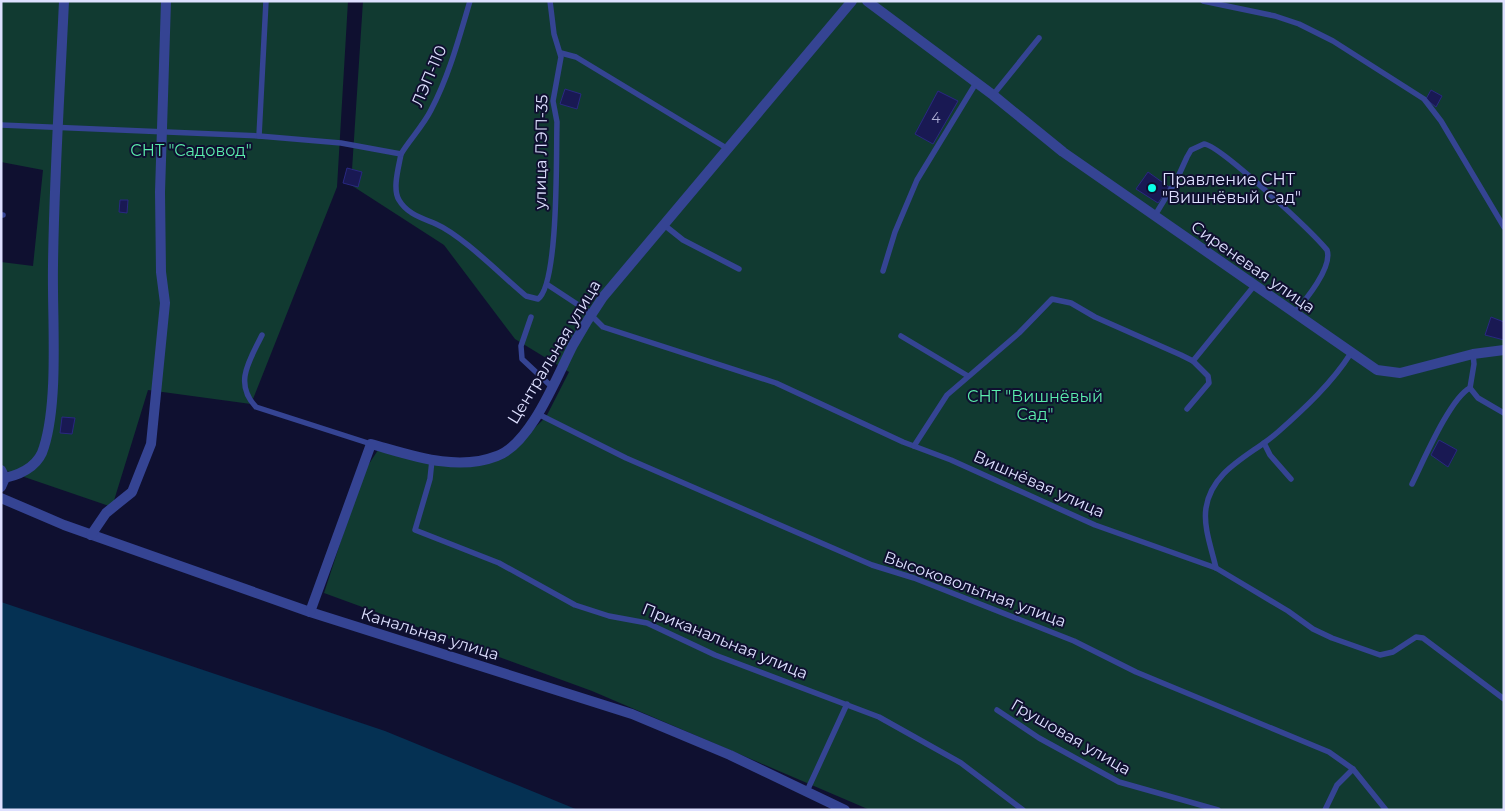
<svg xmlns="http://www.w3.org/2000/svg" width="1505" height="811" font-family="Montserrat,sans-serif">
<rect width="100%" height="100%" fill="#0f1030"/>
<g fill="#113a31">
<polygon points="1,1 348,1 337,187 251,404 148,390 112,507 1,469 1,262 33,266 43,170 1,162"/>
<polygon points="363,1 1504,1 1504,810 870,810 592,691 324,593 363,473 382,444 456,462 503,458 546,417 569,372 515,339 444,245 351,185"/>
</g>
<polygon fill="#053153" points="1,602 385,731 578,810 1,810"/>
<g fill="#191953" stroke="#292881">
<polygon points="565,89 581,94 577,109 560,104"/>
<polygon points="1431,90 1442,96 1436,107 1426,99"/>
<polygon points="938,91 958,101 933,144 915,134"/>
<polygon points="347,168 362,172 358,187 343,183"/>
<polygon points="1148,172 1169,187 1158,203 1136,189"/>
<polygon points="120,200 128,200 127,213 119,212"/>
<polygon points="1491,317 1504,322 1504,340 1485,335"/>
<polygon points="62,417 75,418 72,434 60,433"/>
<polygon points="1439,440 1457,450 1448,467 1431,455"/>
</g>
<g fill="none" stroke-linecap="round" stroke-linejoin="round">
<g stroke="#354493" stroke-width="5.5">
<polyline points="1203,1 1275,16 1299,24 1333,41 1424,99 1441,121 1504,227"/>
<polyline points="561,53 576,57 728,149"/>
<polyline points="993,95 1039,38"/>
<path d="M1 125 259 136 341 143 401 154C399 166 392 189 399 200 407 214 422 218 436 224 463 236 502 276 526 296L538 299C559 284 556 152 557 122L553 101 561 57 554 34 550 1"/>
<polyline points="259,136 266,1"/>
<path d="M401 154C410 139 423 126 431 110 449 76 459 38 470 1"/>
<polyline points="1,215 3,215"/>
<path d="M1154 217 1177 179 1187 157 1191 150 1204 144C1220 145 1313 233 1327 250 1333 267 1305 301 1294 313"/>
<polyline points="663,224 683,240 739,269"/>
<polyline points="883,271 895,232 917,180 976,83"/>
<polyline points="548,285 586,310 603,327 776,383 903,442 951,460 1095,525 1216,568 1288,611 1313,629 1332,638 1380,655 1393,652 1416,637 1423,638 1504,699"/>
<polyline points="531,317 521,346 522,359 552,387"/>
<path d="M262 335C250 360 233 383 256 407L371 444"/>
<polyline points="901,336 968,376"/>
<polyline points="1473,354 1474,364 1470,388 1478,398 1504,413"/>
<polyline points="1193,361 1254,286"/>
<polyline points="538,414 626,458 872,565 914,578 1074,641 1136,672 1329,752 1353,769 1386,810"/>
<polyline points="1264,443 1270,455 1291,479"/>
<polyline points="914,446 947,395 1019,333 1052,299 1071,303 1095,317 1181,355 1193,361 1208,376 1209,383 1187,409"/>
<polyline points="432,460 430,479 415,530 499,563 575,605 609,616 647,623 715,655 879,717 961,763 1023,810"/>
<path d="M1412 484C1423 462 1450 398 1470 388"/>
<path d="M1216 568C1212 550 1203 527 1206 508 1212 469 1252 455 1278 432 1304 409 1332 383 1351 353"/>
<polyline points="997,710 1039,738 1119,782 1218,810"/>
<polyline points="807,791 847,704"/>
<polyline points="1325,810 1337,785 1353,769"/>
</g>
<g stroke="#354493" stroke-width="10">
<polyline points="867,1 993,95 1063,152 1377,370 1400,373 1473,354 1504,350"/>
<polyline points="1,470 5,478 1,487"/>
<path d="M5 478C22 474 39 466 44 447 59 399 52 318 53 266 54 178 60 89 64 1"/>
<polyline points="1,498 64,525 310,612 632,714 730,755 845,810"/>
<polyline points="91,535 106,513 132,492 151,444 165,303 161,272 160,192 166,1"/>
<path d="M310 612 371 444C411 455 456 472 497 456 531 444 557 376 573 345 582 329 592 313 603 297L852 1"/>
</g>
</g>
<circle fill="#0affe7" stroke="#0f1030" stroke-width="2" cx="1152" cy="188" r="5"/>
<g text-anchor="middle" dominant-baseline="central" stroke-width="4" stroke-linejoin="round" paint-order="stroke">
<g font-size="14" fill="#adaed4">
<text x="936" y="118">4</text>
</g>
<g font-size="16" fill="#dee0ff" stroke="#0f1030">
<text transform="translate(429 76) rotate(-67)">ЛЭП-110</text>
<text transform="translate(541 152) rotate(-89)">улица ЛЭП-35</text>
<text transform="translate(1253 267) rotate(35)">Сиреневая улица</text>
<text transform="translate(554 352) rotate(-59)">Центральная улица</text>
<text transform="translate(1039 484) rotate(24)">Вишнёвая улица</text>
<text transform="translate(975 589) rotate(20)">Высоковольтная улица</text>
<text transform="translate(430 634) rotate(17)">Канальная улица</text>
<text transform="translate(725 641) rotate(22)">Приканальная улица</text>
<text transform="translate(1071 737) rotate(30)">Грушовая улица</text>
</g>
<g font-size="16" fill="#5beeac" stroke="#0f1030">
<text x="191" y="150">СНТ "Садовод"</text>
<text x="1035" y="396">СНТ "Вишнёвый<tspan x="1035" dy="18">Сад"</tspan></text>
</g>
<g font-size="16" fill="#dee0ff" stroke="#0f1030" text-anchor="start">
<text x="1162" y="179">Правление СНТ<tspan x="1162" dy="18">"Вишнёвый Сад"</tspan></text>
</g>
</g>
<rect width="1505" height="811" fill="none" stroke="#dee0ff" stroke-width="5"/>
</svg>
